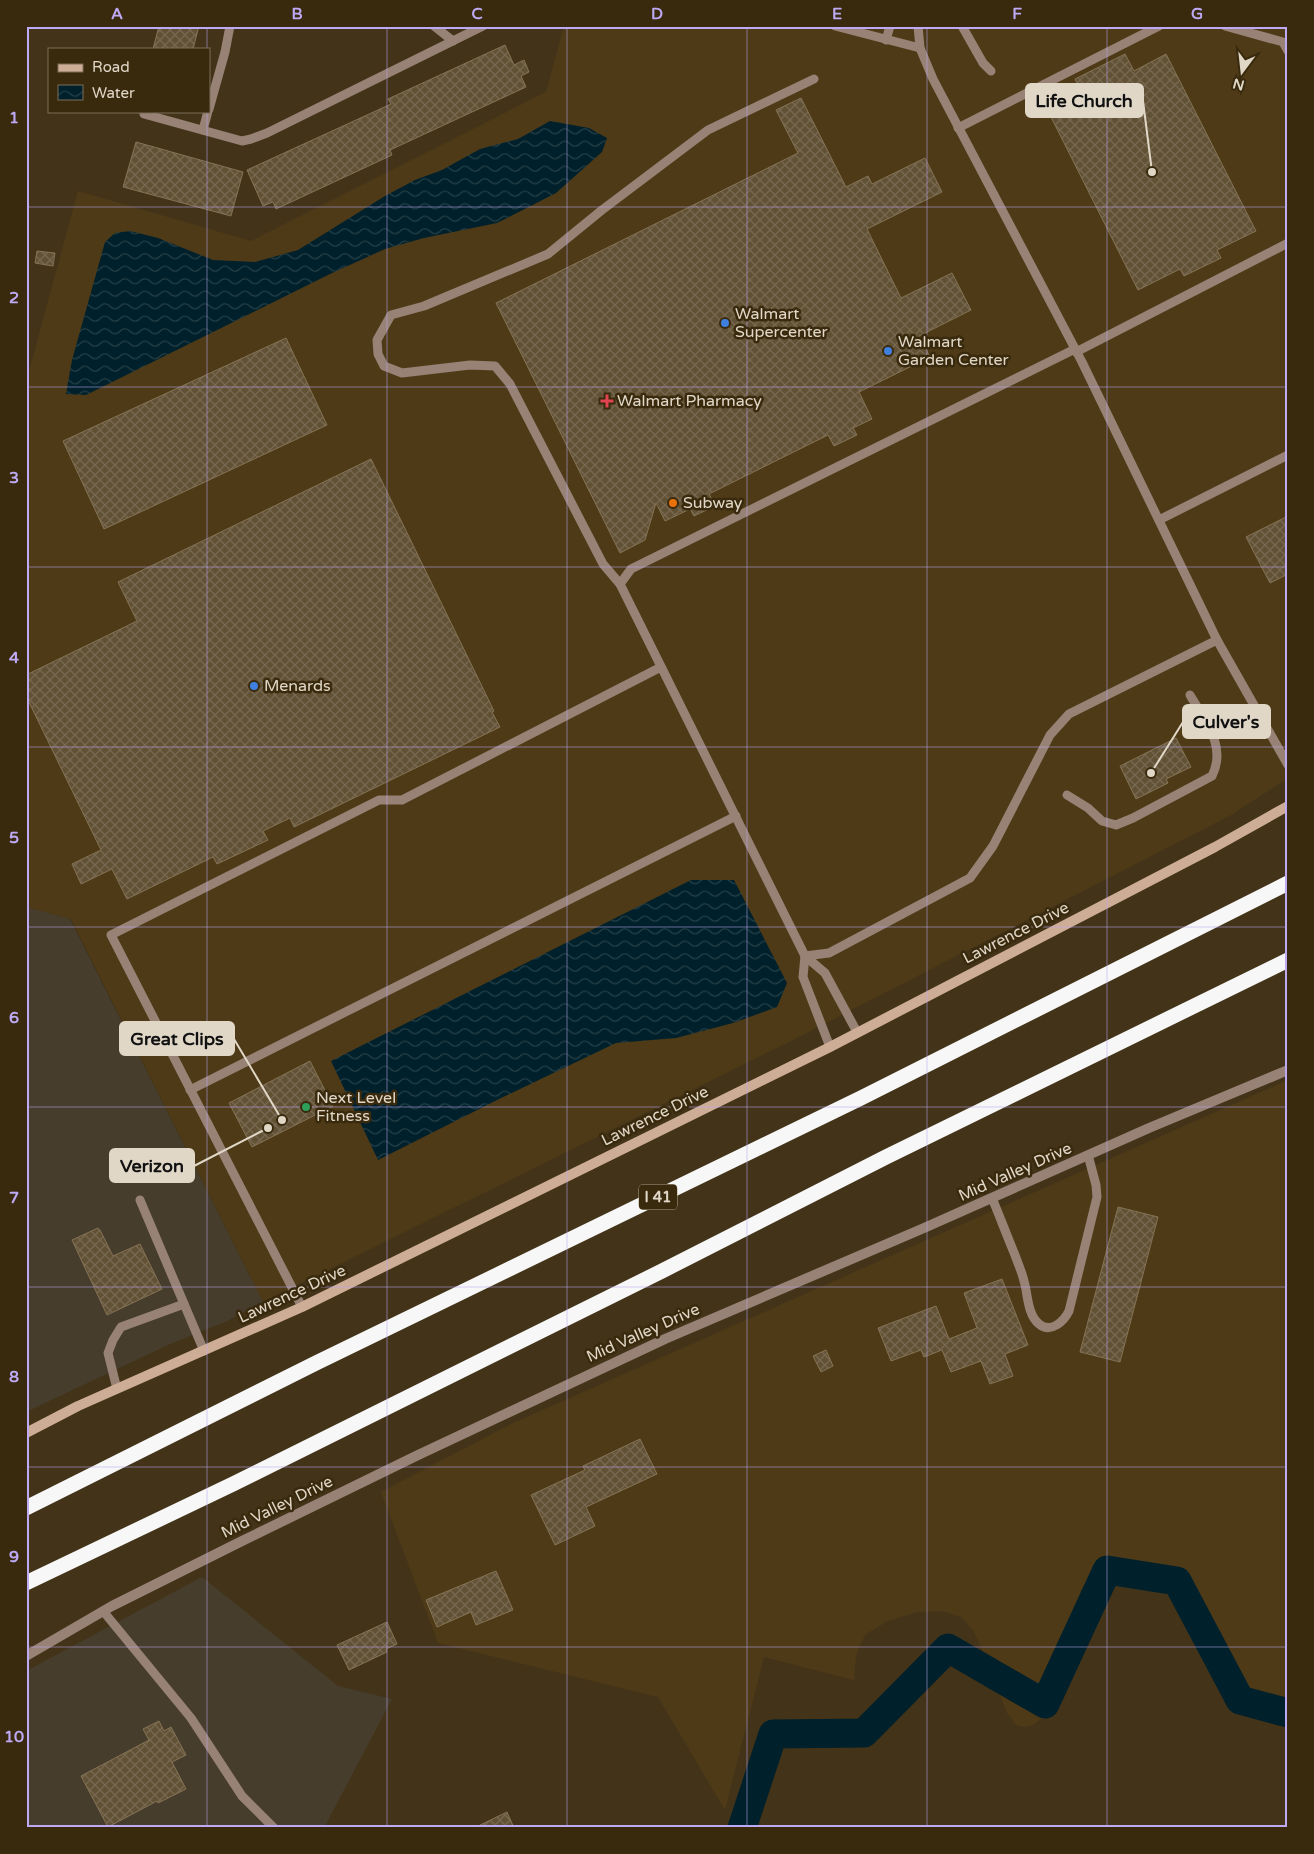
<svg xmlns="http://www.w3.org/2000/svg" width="1314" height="1854" font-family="'Varela Round',sans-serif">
<defs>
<pattern id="water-waves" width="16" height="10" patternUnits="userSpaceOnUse" patternTransform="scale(1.25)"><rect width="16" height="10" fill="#00202b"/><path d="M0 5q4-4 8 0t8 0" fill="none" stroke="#254048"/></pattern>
<pattern id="building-cross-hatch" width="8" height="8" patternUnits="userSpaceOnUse" patternTransform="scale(1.25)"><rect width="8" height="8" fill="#615135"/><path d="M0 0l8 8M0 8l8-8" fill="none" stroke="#776951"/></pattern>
</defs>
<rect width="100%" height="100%" fill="#433419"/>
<g fill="#4e3a17">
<polygon points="564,26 1288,26 1288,778 1231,815 795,1039 263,1302 71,919 26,907 26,382 78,191 251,241 546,92"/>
<polygon points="1288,1080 1288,1703 1277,1702 1260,1698 1245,1689 1202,1602 1176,1570 1160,1564 1113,1562 1092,1575 1081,1590 1044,1717 1033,1725 1025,1727 1016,1725 1007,1713 982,1649 973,1630 961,1617 942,1611 917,1612 888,1621 866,1634 861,1643 856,1656 854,1680 764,1657 725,1810 658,1697 438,1643 381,1492 511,1424"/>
</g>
<g fill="#473d2c">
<polygon points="26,907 70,919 263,1302 227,1321 168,1345 26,1412"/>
<polygon points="202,1577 338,1686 392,1699 324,1828 26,1828 26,1671"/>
</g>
<g fill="url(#water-waves)">
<polygon points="550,121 589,128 607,138 602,152 556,193 497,223 424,238 385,249 330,274 86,395 66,394 72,360 105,242 115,233 130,231 158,238 213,260 255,262 298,250 385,196 415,180 442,170 480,149 518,139"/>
<polygon points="691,880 734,880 787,983 777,1007 733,1023 676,1038 616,1043 499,1099 378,1160 331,1061"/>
</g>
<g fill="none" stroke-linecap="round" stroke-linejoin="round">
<polyline stroke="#00202b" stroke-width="29" points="742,1828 773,1734 864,1733 948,1648 1045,1704 1107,1570 1177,1581 1240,1700 1288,1713"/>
</g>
<g fill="url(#building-cross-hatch)" stroke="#857356">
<polygon points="159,26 199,26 193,49 153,49"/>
<polygon points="505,45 514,65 524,60 529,72 521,76 526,87 390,150 392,155 276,209 273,202 263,206 247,170 391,104 388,99"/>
<polygon points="1125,54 1134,71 1166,54 1256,231 1217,250 1221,258 1184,276 1180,269 1138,290 1049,113 1083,95 1075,79"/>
<polygon points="801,98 846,187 868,176 872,184 925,158 942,192 867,229 901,298 952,273 971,310 919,336 930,357 859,392 872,419 853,428 857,435 834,446 828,435 709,494 715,506 694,516 690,509 665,521 656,503 645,540 620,553 496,303 798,153 776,110"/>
<polygon points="136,142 243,172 231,216 123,187"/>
<polygon points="37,251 55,253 53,266 35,263"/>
<polygon points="286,338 327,425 104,529 63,441"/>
<polygon points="371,459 494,711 492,712 500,727 294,827 290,818 263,831 268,840 217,864 213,857 127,899 112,869 81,884 72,864 101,850 26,696 26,675 137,621 118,582"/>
<polygon points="1288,516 1288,574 1270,583 1246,537"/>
<polygon points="1176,738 1191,767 1166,779 1168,783 1136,799 1120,766"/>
<polygon points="310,1061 333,1106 252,1147 229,1103"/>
<polygon points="1118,1207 1158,1217 1120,1362 1080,1352"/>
<polygon points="98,1228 99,1230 100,1230 113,1256 140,1244 162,1289 107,1315 72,1240"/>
<polygon points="1002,1279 1028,1345 1005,1354 1013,1376 990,1384 981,1361 951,1372 942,1350 924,1357 921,1350 891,1361 878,1328 936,1306 949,1339 977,1328 964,1293"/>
<polygon points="826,1350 833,1366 821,1372 813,1356"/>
<polygon points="640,1439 657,1474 586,1507 595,1526 555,1545 531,1495 585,1470 583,1466"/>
<polygon points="496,1571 513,1610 476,1625 471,1612 437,1627 426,1600"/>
<polygon points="387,1622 397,1644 386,1649 387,1652 349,1670 337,1645"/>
<polygon points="159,1721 164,1731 171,1727 186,1755 172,1762 186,1789 158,1803 157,1801 108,1827 81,1776 149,1740 143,1729"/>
<polygon points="507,1812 514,1828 474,1828"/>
</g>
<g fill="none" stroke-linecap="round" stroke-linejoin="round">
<g stroke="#978275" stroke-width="9">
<polyline points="434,26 453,41"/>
<polyline points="835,26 920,48"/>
<polyline points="918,26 920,48 933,79 1082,362 1217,640 1288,765"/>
<polyline points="962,26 983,63 991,71"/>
<polyline points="1225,26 1283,42 1288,51"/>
<polyline points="886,40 890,26"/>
<polyline points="209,109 225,52 230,26"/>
<polyline points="144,114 242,141 251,139 267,133 483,26"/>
<polyline points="958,128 1159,26"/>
<polyline points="203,130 208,111"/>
<polyline points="1076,352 1288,243"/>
<polyline points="1159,520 1288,455"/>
<polyline points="620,584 603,564 510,384 495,366 470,365 402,373 384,366 378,354 377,340 391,315 424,306 548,254 602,210 708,130 814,79"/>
<path d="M1067 795 1088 808 1102 821 1116 825 1133 818 1212 776C1227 746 1205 721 1190 695"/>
<polyline points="805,956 829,953 970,878 993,846 1050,735 1069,714 1217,640"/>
<polyline points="805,956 803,977 830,1047"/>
<polyline points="857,1032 825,973 805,956 620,584 631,569 1075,349"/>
<polyline points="190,1090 736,816"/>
<path d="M992 1198C1000 1217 1007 1236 1015 1255 1018 1264 1022 1272 1024 1281 1028 1294 1027 1314 1039 1324 1051 1334 1064 1321 1069 1311L1097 1197 1096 1185 1088 1155"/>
<polyline points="140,1200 204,1351"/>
<polyline points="302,1307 111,935 379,800 402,800 661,667"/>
<polyline points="117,1389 108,1353 113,1340 121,1327 184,1304"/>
<polyline points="103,1611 191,1718 242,1796 274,1828"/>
</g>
<polyline stroke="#978275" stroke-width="10" points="26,1656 112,1606 238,1543 416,1456 665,1339 924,1228 1149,1128 1288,1070"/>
<polyline stroke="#cead97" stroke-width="10" points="26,1433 78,1406 302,1307 830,1047 1215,847 1288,806"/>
<g stroke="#f7f7f7" stroke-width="15">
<polyline points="26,1508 316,1363 861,1098 1288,883"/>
<polyline points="26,1583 233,1484 662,1271 886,1157 1288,960"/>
</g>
</g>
<path fill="none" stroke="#bea9f4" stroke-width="1" stroke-opacity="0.55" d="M207 26V49M387 26V1828M567 26V1828M747 26V1828M927 26V1828M1107 26V1828M207 111V1828M26 207H1288M26 387H1288M26 567H1288M26 747H1288M26 927H1288M26 1107H1288M26 1287H1288M26 1467H1288M26 1647H1288"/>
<g fill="#3f7fe0" stroke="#392a0e" stroke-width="2">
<circle cx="725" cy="323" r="5"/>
<circle cx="888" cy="351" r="5"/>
<circle cx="254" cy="686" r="5"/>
</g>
<path fill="#e0444e" stroke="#392a0e" stroke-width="2" d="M604.5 393.5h5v5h5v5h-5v5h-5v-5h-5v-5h5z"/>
<circle fill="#e8710a" stroke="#392a0e" stroke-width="2" cx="673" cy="503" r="5"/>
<circle fill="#2e9e5b" stroke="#392a0e" stroke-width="2" cx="306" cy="1107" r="5"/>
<g text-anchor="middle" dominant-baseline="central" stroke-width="5" stroke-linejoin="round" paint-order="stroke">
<rect fill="#392a0e" stroke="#aea390" stroke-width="1" x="639" y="1184.5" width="38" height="25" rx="4"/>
<g font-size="15" font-weight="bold" fill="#e0d7c7">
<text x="658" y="1197">I 41</text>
</g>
<g font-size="16" fill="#e0d7c7" stroke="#392a0e" text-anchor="start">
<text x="735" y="314">Walmart<tspan x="735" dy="18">Supercenter</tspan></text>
<text x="898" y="342">Walmart<tspan x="898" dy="18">Garden Center</tspan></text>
<text x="617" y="401">Walmart Pharmacy</text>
<text x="683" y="503">Subway</text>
<text x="264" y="686">Menards</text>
<text x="316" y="1098">Next Level<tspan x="316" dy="18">Fitness</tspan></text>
</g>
<g font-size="16" fill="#e0d7c7" stroke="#392a0e">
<text transform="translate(1016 933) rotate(-27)">Lawrence Drive</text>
<text transform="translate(655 1116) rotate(-26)">Lawrence Drive</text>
<text transform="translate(1015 1172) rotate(-24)">Mid Valley Drive</text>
<text transform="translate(292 1294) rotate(-25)">Lawrence Drive</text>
<text transform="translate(643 1333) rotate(-24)">Mid Valley Drive</text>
<text transform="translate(277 1507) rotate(-26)">Mid Valley Drive</text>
</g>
</g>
<path fill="none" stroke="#e0d7c7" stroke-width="2" d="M1152 172L1143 101M1151 773L1183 722M282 1120L234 1039M268 1128L194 1166"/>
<g fill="#e0d7c7" stroke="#392a0e" stroke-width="2">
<circle cx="1152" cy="172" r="5"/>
<circle cx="1151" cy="773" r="5"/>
<circle cx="282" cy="1120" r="5"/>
<circle cx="268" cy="1128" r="5"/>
</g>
<g fill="#e0d7c7" stroke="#e0d7c7" stroke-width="2">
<rect x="1026" y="84" width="117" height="33" rx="5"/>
<rect x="1183" y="705" width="87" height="33" rx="5"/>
<rect x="120" y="1022" width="114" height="33" rx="5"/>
<rect x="110" y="1149" width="84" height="33" rx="5"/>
</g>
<g font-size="18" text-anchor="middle" font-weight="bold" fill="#111">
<text x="1084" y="107">Life Church</text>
<text x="1226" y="728">Culver's</text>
<text x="177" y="1045">Great Clips</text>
<text x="152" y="1172">Verizon</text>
</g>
<rect width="1314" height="1854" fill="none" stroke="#392a0e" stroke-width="55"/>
<rect x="48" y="48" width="162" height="65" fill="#392a0e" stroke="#7c6f58"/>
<rect x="58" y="64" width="25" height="8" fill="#cead97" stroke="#7c6f58"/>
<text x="92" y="72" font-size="15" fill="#e0d7c7">Road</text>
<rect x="58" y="85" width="25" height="15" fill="url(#water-waves)" stroke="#7c6f58"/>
<text x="92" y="98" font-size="15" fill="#e0d7c7">Water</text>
<g transform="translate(1242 72) rotate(195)" stroke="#392a0e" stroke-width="4" paint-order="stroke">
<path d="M0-4L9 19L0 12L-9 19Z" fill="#e0d7c7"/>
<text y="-8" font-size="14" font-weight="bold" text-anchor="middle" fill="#e0d7c7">N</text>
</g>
<rect x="28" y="28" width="1258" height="1798" fill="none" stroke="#bea9f4" stroke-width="2"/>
<g font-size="16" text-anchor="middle" font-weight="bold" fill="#bea9f4">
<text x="117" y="19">A</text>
<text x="297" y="19">B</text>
<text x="477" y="19">C</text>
<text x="657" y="19">D</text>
<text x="837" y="19">E</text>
<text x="1017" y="19">F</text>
<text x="1197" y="19">G</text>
<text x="14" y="123">1</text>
<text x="14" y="303">2</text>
<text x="14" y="483">3</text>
<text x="14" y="663">4</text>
<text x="14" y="843">5</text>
<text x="14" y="1023">6</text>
<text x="14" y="1203">7</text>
<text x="14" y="1382">8</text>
<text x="14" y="1562">9</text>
<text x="14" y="1742">10</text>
</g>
</svg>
